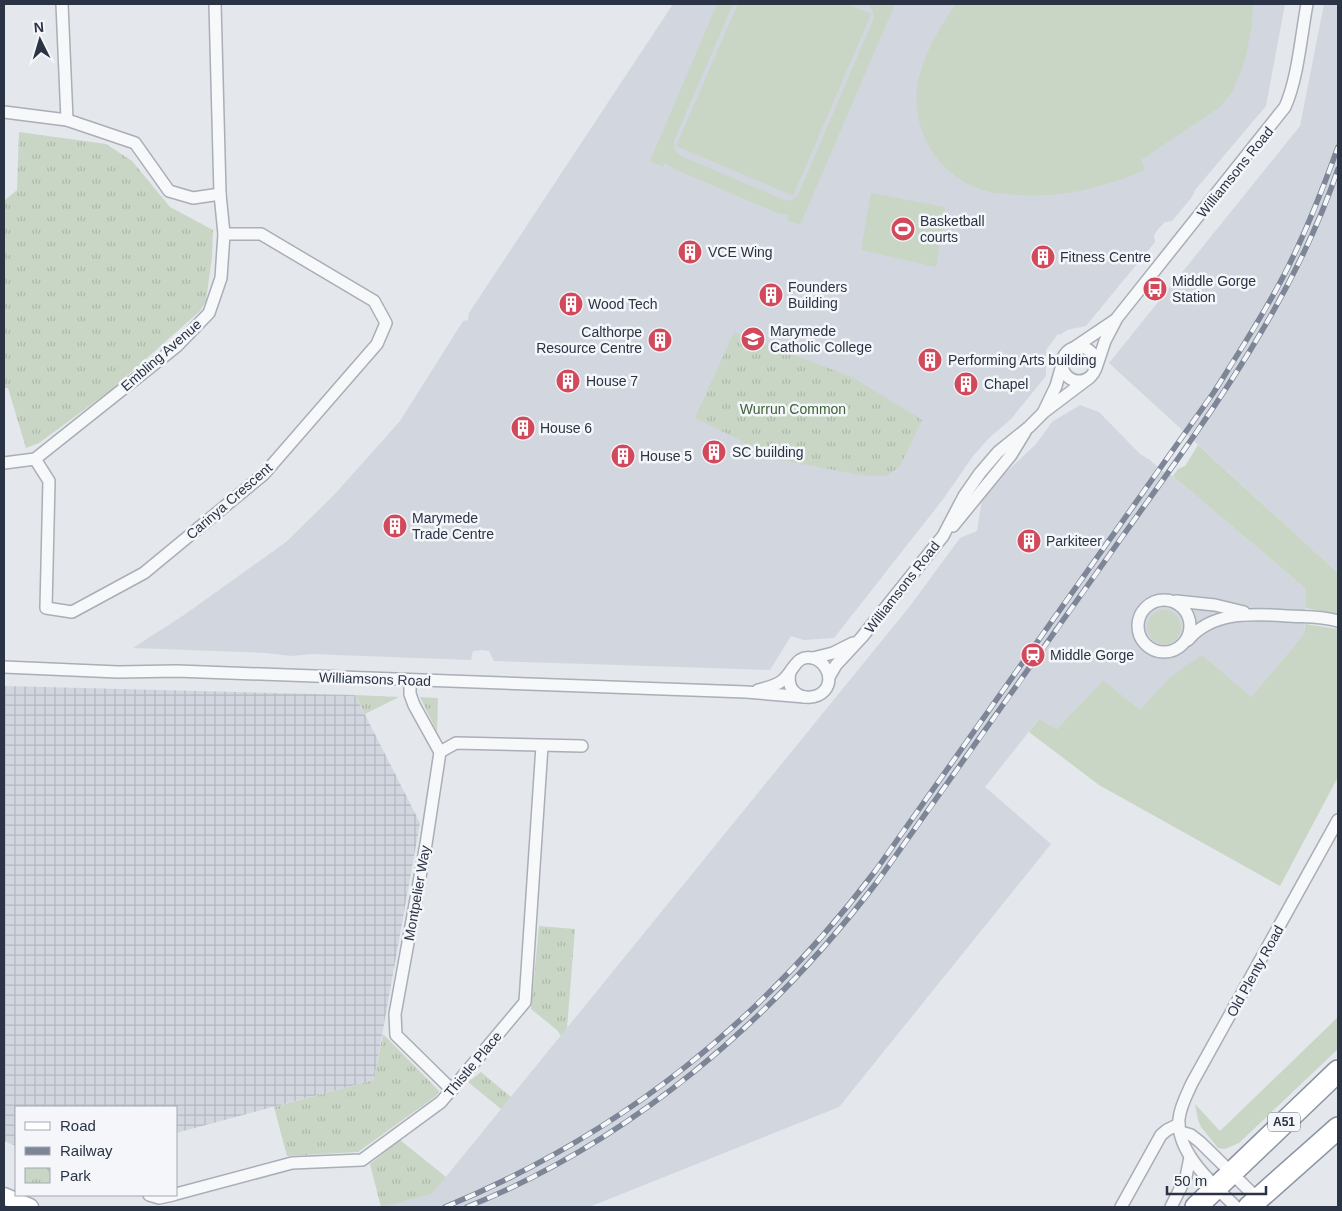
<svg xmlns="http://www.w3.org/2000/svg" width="1342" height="1211" font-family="Helvetica,sans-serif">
<defs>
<pattern id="industrial-grid" width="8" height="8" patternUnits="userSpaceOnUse" patternTransform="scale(1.25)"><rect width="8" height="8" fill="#d2d6de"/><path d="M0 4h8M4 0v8" fill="none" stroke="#b4b8c0"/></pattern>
<pattern id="park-tufts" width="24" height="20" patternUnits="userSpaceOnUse" patternTransform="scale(1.25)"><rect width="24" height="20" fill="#c9d6c5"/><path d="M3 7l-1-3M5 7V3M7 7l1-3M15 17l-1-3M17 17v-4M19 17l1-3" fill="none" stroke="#adb8ab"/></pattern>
</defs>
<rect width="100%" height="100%" fill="#e4e7ec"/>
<g fill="#d2d6de">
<polygon points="673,4 1285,4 1266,106 1195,190 1192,197 1172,221 1165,222 1159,228 1154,235 1155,242 1086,326 1067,330 1060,335 1058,334 1046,350 1046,376 1011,419 989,438 973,456 944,498 834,638 804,640 791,636 770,670 494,661 489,651 482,650 473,651 471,660 311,654 292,656 266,653 133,648 184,615 286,542 334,495 400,421 463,321 468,320 469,313"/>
<polygon points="1324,4 1338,4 1338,573 1109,363 1300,126"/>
<polygon points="1080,405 1099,412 1140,454 1150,460 1162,471 1173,476 1306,589 1304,634 1251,697 1169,678 1140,711 1103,680 1057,729 1039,719 985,787 1051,844 839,1107 589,1207 378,1207 432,1194 910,606 960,538 977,531 982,499 986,490 994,480 997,481 1036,444 1052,422"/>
</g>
<polygon fill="url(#industrial-grid)" points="4,686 355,695 420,823 374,1080 176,1133 176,1107 16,1107 16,1146 4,1141"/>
<g fill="#c9d6c5">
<polygon points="717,4 733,4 674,141 675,151 683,157 787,201 793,199 798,195 874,18 872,9 867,4 895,4 800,225 787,220 788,215 777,213 674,169 665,163 663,167 650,161"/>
<polygon points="738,4 847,4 871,14 793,196 676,146"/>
<path d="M956 4H1253L1252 24 1245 61 1232 92 1220 107 1141 160 1145 170C1105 187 1064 198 1019 195 1007 194 994 194 982 190 935 174 906 123 920 74 927 48 941 25 956 4Z"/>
<polygon points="871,193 945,207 936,267 861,250"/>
<polygon points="1198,445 1338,573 1338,614 1305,608 1306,589 1173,476 1178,469 1185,466"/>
<circle cx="1164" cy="627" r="17"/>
<polygon points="1305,624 1338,629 1338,777 1280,886 1099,785 1029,732 1039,719 1057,729 1103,680 1140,710 1169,678 1202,655 1251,697 1304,634"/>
<polygon points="1338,1017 1338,1049 1239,1143 1225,1149 1218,1148 1201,1127 1198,1120 1195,1104 1220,1131"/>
</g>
<g fill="url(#park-tufts)">
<polygon points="19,132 106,144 132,161 170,207 213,230 212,257 206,301 200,311 111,390 39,443 26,448 8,388 4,388 4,201 17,190"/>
<polygon points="734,332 854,378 922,420 900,466 887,476 867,476 780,460 695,418"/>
<polygon points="355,695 399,697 365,714"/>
<polygon points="420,697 438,698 437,732"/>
<polygon points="539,926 575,929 567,1028 561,1036 557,1030 531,1009"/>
<polygon points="383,1034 439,1091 436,1096 358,1152 287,1156 274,1107 374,1080"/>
<polygon points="481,1072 511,1097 501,1109 468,1082"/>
<polygon points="400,1140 446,1177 432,1194 381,1207 370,1164"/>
</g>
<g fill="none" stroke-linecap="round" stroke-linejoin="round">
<defs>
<g id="street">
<polyline points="62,4 67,120"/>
<polyline points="4,112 67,120 135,143 169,191 193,198 220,194"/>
<circle cx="1079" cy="364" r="17"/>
<polyline points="1075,347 1115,320"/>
<path d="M1096 368 1105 341 1117 318 1285 107C1298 78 1301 36 1307 4"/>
<polyline points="1044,411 1056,386 1062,365"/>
<polyline points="35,459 49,481 46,608 72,612 144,573 264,474 377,344 386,323 374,301 261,234 224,234"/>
<polyline points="4,463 35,459 177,346 209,313 221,278 224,234 220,194 215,4"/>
<polyline points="953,526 1011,455 1025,432"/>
<circle cx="1164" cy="626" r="26"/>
<polyline points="1176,601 1215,605 1244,612"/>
<path d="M1188 640C1213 610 1254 614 1289 616 1305 617 1322 616 1338 621"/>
<polyline points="813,658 833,653 853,643"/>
<polyline points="4,667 118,672 177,671 746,692 805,697"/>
<polyline points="829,677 836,665 862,637 943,536 964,496 980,473 998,452 1029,427 1044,412 1089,378"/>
<polyline points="410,680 410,694 414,705 440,752 426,844 395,1014 396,1035 452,1090"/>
<path d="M758 690C767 688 776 686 783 680 794 671 796 652 816 659 822 662 826 667 828 673 836 704 782 707 790 672"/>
<polyline points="440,752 456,743 582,746"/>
<polyline points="1181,1132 1191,1135 1200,1142 1258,1199"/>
<polyline points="176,1194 292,1163 362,1160 441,1102 525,1002 542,746"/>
<polyline points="149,1195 159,1198 173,1195"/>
<polyline points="1121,1207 1161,1135 1167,1130 1179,1124"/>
<polyline points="1171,1207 1186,1177 1190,1157"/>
<path d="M1236 1207C1214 1185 1176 1153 1179 1119 1180 1107 1187 1094 1192 1083L1338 820"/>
</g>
<polyline id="secondary" points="4,1196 30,1207"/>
<g id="highway">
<polyline points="1196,1207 1338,1071"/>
<polyline points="1249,1207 1338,1128"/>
</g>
</defs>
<use href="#street" stroke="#a9aeb7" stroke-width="14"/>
<use href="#secondary" stroke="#a9aeb7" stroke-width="19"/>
<use href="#highway" stroke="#8b94a3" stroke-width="24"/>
<use href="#street" stroke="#f7f8fa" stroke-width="11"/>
<use href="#secondary" stroke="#fff" stroke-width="16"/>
<use href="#highway" stroke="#fff" stroke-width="21"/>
<defs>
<g id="rail">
<path d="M445 1207C622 1134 761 1022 876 870L1214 392C1238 354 1262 317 1283 277 1305 235 1322 191 1338 147"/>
<path d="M467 1207C631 1141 771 1021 877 882 959 767 1041 652 1122 537 1205 421 1292 305 1338 169"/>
</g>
</defs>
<use href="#rail" stroke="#7d8696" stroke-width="5.5"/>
<use href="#rail" stroke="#f4f6f9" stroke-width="4" stroke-dasharray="11" stroke-linecap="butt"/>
</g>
<defs>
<symbol id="stadium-disc" viewBox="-11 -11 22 22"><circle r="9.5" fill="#d1495b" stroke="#f4f6f9"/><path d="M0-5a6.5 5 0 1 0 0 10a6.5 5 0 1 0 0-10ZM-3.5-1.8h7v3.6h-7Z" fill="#fff"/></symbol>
<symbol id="building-disc" viewBox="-11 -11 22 22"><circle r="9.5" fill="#d1495b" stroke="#f4f6f9"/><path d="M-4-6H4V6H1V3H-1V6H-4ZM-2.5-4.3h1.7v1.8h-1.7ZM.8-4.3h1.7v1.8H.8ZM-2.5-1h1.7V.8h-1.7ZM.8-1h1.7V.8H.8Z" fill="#fff"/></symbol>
<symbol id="bus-disc" viewBox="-11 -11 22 22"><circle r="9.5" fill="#d1495b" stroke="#f4f6f9"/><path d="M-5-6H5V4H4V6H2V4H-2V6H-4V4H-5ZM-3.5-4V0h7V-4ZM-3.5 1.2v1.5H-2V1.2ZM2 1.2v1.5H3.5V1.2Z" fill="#fff"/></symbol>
<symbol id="school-disc" viewBox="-11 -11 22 22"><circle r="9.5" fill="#d1495b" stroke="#f4f6f9"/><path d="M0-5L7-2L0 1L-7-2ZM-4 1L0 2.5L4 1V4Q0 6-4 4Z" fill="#fff"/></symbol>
<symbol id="station-disc" viewBox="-11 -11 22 22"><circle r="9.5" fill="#d1495b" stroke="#f4f6f9"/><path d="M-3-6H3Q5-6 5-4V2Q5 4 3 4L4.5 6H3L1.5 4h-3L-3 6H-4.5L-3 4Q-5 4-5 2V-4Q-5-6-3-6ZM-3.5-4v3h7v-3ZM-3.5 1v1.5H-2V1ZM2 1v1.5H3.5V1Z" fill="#fff"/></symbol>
</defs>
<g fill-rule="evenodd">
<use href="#stadium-disc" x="889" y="215" width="28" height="28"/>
<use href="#building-disc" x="676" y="238" width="28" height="28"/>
<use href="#building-disc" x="1029" y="243" width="28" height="28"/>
<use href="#bus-disc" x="1141" y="275" width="28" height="28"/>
<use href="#building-disc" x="757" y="281" width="28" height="28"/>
<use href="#building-disc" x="557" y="290" width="28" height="28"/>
<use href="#school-disc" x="739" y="325" width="28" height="28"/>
<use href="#building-disc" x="646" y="326" width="28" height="28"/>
<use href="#building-disc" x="916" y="346" width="28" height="28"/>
<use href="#building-disc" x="554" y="367" width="28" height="28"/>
<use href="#building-disc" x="952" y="370" width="28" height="28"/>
<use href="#building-disc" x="509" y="414" width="28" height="28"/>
<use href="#building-disc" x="700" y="438" width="28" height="28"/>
<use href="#building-disc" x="609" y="442" width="28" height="28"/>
<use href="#building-disc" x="381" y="512" width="28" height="28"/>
<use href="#building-disc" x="1015" y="527" width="28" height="28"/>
<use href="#station-disc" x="1019" y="641" width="28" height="28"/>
</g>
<g text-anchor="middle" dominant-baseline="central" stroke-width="5" stroke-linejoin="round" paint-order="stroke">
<rect fill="#f4f6f9" stroke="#676e7b" stroke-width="1" x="1268" y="1112.5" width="32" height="19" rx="4"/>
<g font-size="12" font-weight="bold" fill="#2b3445">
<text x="1284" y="1122">A51</text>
</g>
<g font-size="14" fill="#2b3445" stroke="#f4f6f9">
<text transform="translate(1235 172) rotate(-51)">Williamsons Road</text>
<text transform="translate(161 355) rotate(-41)">Embling Avenue</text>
<text transform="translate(229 501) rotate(-41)">Carinya Crescent</text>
<text transform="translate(902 587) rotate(-52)">Williamsons Road</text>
<text transform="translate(375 679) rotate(2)">Williamsons Road</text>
<text transform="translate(417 893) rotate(-80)">Montpelier Way</text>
<text transform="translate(1255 971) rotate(-61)">Old Plenty Road</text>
<text transform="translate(473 1064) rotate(-50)">Thistle Place</text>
</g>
<g font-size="14" fill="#2b3445" stroke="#f4f6f9" text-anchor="start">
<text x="920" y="221">Basketball<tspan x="920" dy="16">courts</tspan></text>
<text x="708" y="252">VCE Wing</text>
<text x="1060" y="257">Fitness Centre</text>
<text x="1172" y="281">Middle Gorge<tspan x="1172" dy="16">Station</tspan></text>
<text x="788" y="287">Founders<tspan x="788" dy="16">Building</tspan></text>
<text x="588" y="304">Wood Tech</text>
<text x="770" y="331">Marymede<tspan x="770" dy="16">Catholic College</tspan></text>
<text x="642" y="332" text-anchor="end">Calthorpe<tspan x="642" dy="16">Resource Centre</tspan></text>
<text x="948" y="360">Performing Arts building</text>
<text x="586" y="381">House 7</text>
<text x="984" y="384">Chapel</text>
<text x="540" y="428">House 6</text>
<text x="732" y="452">SC building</text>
<text x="640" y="456">House 5</text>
<text x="412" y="518">Marymede<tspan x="412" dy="16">Trade Centre</tspan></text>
<text x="1046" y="541">Parkiteer</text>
<text x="1050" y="655">Middle Gorge</text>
</g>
<g font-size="14" fill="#3f6138" stroke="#f4f6f9">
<text x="793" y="409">Wurrun Common</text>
</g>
</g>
<rect width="1342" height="1211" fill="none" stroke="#2b3445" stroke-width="10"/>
<rect x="15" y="1106" width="162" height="90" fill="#f4f6f9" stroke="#a4a8b1"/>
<rect x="25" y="1122" width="25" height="8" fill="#ffffff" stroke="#a4a8b1"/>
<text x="60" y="1131" font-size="15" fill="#2b3445">Road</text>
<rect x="25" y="1147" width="25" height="8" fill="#7d8696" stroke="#a4a8b1"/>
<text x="60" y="1156" font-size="15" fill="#2b3445">Railway</text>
<rect x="25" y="1168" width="25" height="15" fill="url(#park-tufts)" stroke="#a4a8b1"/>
<text x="60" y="1181" font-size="15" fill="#2b3445">Park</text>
<g transform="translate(40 40) rotate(355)" stroke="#f4f6f9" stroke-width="4" paint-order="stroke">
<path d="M0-4L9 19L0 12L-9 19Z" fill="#2b3445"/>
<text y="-8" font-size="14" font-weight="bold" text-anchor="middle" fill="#2b3445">N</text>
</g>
<path d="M1167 1186v8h99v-8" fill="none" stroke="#2b3445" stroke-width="2.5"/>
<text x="1174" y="1186" font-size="15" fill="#2b3445" stroke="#f4f6f9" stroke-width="4" paint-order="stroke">50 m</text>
</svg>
